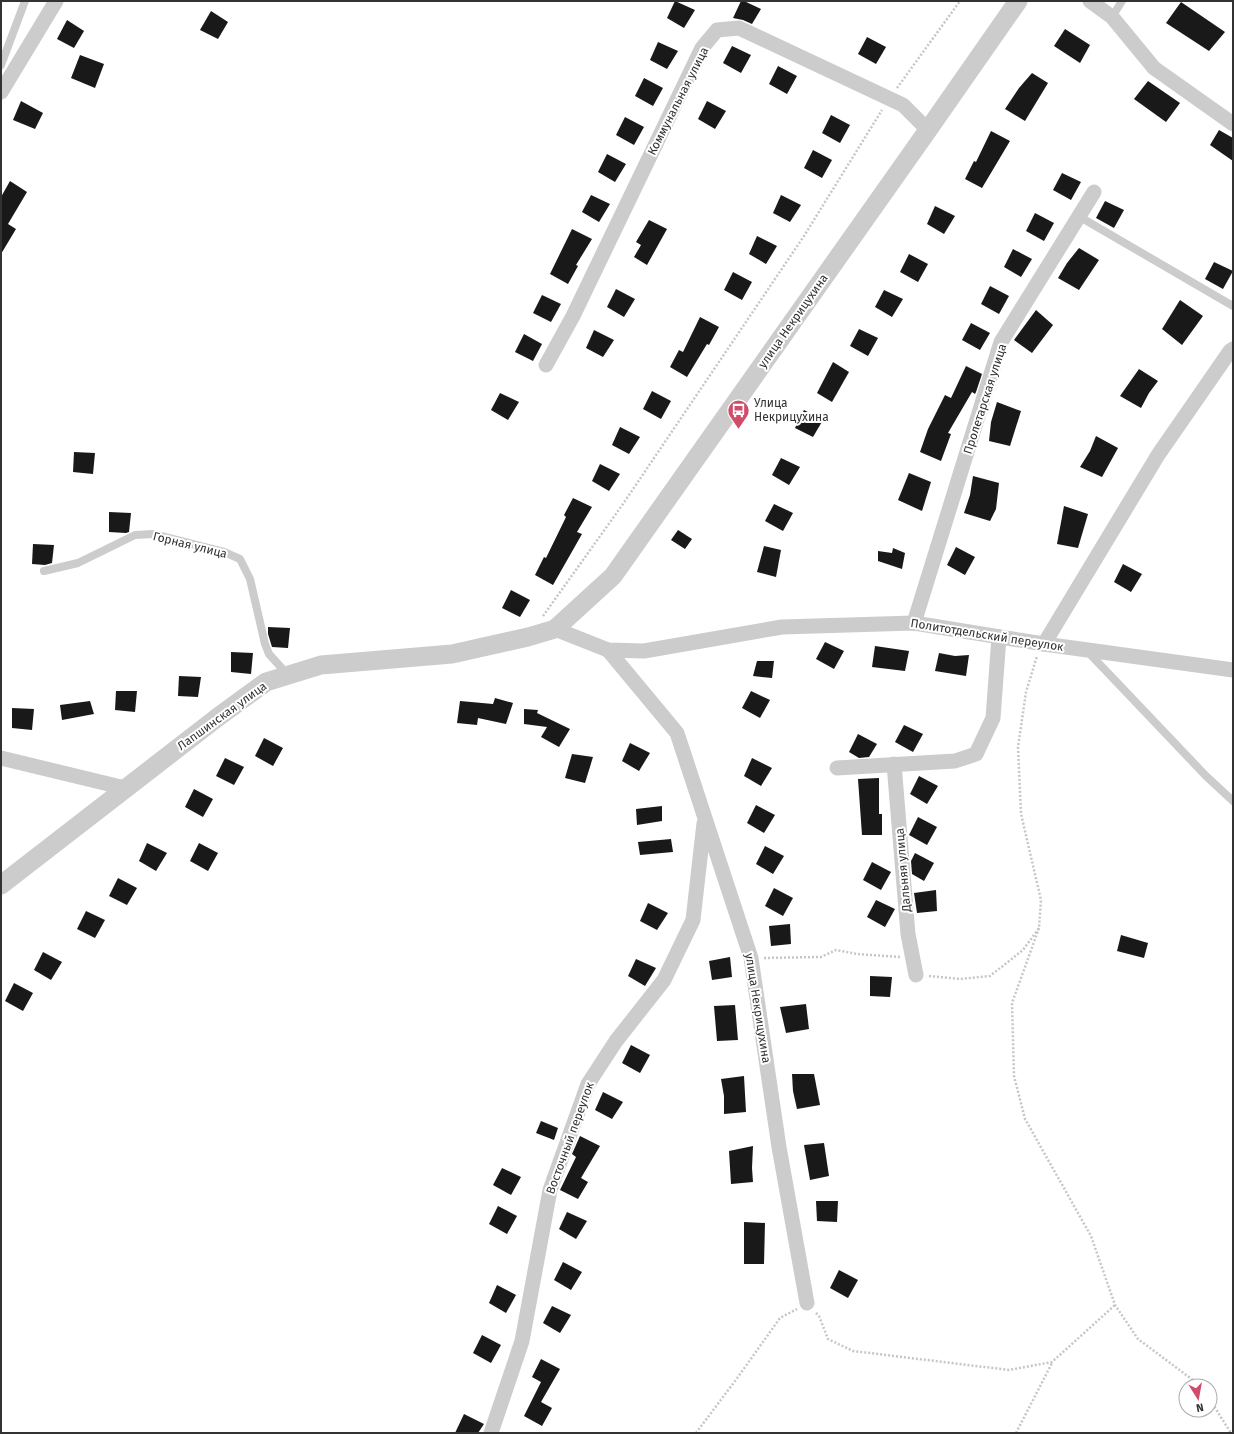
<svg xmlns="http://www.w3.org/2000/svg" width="1234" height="1434" font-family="'Fira Sans',sans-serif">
<rect width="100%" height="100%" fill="#fff"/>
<g fill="#191919">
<polygon points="675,1 695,10 684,28 667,18"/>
<polygon points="741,1 744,1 761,9 752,24 743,20 733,18"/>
<polygon points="1181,2 1225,32 1209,51 1166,23"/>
<polygon points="211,11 228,22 218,39 200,30"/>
<polygon points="67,20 84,31 74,48 57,39"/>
<polygon points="1065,29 1090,45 1080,63 1054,46"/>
<polygon points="867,37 886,47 876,64 858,54"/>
<polygon points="658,42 678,51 667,69 650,60"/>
<polygon points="732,46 751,55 741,73 723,63"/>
<polygon points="80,55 104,64 95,88 71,78"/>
<polygon points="778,66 797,76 787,94 769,84"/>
<polygon points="1032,73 1048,83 1025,121 1005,109 1019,88"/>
<polygon points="644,78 663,88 653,106 635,96"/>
<polygon points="1148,81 1180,103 1166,122 1134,99"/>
<polygon points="21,101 43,113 35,129 13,120"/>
<polygon points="707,101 726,111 715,129 698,119"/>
<polygon points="831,115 850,125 840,143 822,133"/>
<polygon points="625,117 644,127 634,145 616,135"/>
<polygon points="1219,130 1233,138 1233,161 1210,145"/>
<polygon points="991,131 1010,141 982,188 965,179 974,161 976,162"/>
<polygon points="813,150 832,160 822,178 804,168"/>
<polygon points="607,154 626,164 615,182 598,172"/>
<polygon points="1062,173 1081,182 1071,200 1053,190"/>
<polygon points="10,181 27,192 8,224 16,229 1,254 1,197"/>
<polygon points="591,195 610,204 599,222 582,212"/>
<polygon points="781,195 801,205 790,222 773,213"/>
<polygon points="1105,201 1124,210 1114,228 1096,218"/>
<polygon points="935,206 955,216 944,234 927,224"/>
<polygon points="1035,213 1054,223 1044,241 1026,231"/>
<polygon points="649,220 667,229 647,265 634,257 641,245 636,242"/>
<polygon points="572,229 592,239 576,265 578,266 568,284 550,274"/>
<polygon points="757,236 777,246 766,264 749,254"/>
<polygon points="1079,248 1099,260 1079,290 1058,278 1067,263"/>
<polygon points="1013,249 1032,259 1021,277 1004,267"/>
<polygon points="909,254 928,264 918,282 900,272"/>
<polygon points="1214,262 1233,271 1223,289 1205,279"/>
<polygon points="733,272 752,282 742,300 724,290"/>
<polygon points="990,286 1009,296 999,314 981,304"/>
<polygon points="616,289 635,299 624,317 607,307"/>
<polygon points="884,290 903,299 892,317 875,307"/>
<polygon points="542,295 561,304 551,322 533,313"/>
<polygon points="1180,300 1203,316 1182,345 1162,329"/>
<polygon points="1036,310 1053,325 1032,353 1014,340"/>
<polygon points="700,317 719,327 709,345 707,344 687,377 670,367 679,350 683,352"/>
<polygon points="971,323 990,333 980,350 962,340"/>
<polygon points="859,329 878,338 868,356 850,346"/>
<polygon points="594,330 614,340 603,357 586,348"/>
<polygon points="524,334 542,344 533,361 515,352"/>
<polygon points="833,362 849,372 832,402 817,393"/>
<polygon points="966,366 982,374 976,392 975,394 972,392 948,433 951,434 941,461 920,452 928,429 945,395 951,398"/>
<polygon points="1139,369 1158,381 1149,393 1141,408 1120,396"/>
<polygon points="652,391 671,401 661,419 643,409"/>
<polygon points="500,393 519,402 508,420 491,410"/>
<polygon points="997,402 1021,411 1010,446 989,441 991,422"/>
<polygon points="804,410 823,420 813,437 795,428"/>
<polygon points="620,427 640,437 629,454 612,445"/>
<polygon points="1096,436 1118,448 1102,477 1080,467 1090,451"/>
<polygon points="74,452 95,453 93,474 73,472"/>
<polygon points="781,458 800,467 789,485 772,475"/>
<polygon points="600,464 620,474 609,491 592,481"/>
<polygon points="909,473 931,482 922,511 898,500"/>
<polygon points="973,476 999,483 996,509 990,521 964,513 970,495"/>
<polygon points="573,498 592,507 577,532 582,534 553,585 535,575 544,557 546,558 566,517 564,515"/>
<polygon points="774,504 793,513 783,531 765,521"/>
<polygon points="1064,506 1088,514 1078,548 1057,544"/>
<polygon points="109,512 131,513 129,532 126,533 109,532"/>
<polygon points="678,530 692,539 685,549 671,540"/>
<polygon points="33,544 54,545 52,563 45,565 32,564"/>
<polygon points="764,546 781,550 776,577 757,572"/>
<polygon points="956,547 975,557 965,575 947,565"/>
<polygon points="893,548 905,553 902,569 878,561 878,551 892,553"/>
<polygon points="1123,564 1142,574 1131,592 1114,582"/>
<polygon points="511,590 530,600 520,617 502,608"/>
<polygon points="268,627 290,628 288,648 272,647 268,634"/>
<polygon points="825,642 844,651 834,669 816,659"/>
<polygon points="875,646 909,651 905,671 872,667"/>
<polygon points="231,652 253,653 251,674 231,672"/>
<polygon points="939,653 955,656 969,655 966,676 935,671"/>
<polygon points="757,661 774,661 772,678 753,676"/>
<polygon points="179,676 201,677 198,697 178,696"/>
<polygon points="116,691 137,691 135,712 115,710"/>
<polygon points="751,691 770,700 760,718 742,708"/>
<polygon points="495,698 513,703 506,724 478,718 477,725 457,723 460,701 493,704"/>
<polygon points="90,701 94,714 62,720 60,705"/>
<polygon points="12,708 34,709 32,730 12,728"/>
<polygon points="524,709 538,710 537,713 570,729 559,747 541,737 547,727 524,724"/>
<polygon points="904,725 923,734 913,752 895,742"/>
<polygon points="858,734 877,744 869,757 859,758 849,752"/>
<polygon points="264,738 283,748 273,766 255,756"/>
<polygon points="630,743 650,753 639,771 622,761"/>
<polygon points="572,754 593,757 585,783 565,778"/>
<polygon points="225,758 244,767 234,785 216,776"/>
<polygon points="752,758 772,768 761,786 744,776"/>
<polygon points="919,776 938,786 927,804 910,794"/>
<polygon points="879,778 879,814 882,814 882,835 862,835 858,779"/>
<polygon points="194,789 213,799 203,817 185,807"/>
<polygon points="756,805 775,815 764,833 747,823"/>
<polygon points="662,806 662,821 637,825 636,809"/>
<polygon points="918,817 937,827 927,845 909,835"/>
<polygon points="671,839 673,852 640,855 638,842"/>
<polygon points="147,843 167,853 156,871 139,861"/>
<polygon points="199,843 218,853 208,871 190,861"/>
<polygon points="765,846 784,856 773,874 756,864"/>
<polygon points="915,853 934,863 924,881 912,874 911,861"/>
<polygon points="872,862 891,872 881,890 863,880"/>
<polygon points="118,878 137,888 127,905 109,896"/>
<polygon points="774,888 793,898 783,916 765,906"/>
<polygon points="936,890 937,911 917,913 914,893"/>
<polygon points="876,900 895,909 885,927 867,917"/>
<polygon points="648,903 668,913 657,930 640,921"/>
<polygon points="86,911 105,920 95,938 77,929"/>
<polygon points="790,924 791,944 771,946 769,926"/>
<polygon points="1121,935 1148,943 1144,958 1117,951"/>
<polygon points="43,952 62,962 51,980 34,970"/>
<polygon points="730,957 732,977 712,980 709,961"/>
<polygon points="636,959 656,968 645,986 628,976"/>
<polygon points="870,976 892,977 890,997 870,996"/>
<polygon points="14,983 33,993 23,1011 5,1001"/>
<polygon points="806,1004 809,1029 786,1033 780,1007"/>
<polygon points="735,1005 738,1040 717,1041 714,1006"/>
<polygon points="631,1045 650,1055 640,1073 622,1063"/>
<polygon points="792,1074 814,1074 820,1105 797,1109 793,1091"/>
<polygon points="744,1076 746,1112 724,1114 724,1096 721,1079"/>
<polygon points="603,1092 623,1102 612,1119 595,1110"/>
<polygon points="541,1121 558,1128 554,1140 536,1133"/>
<polygon points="580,1136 600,1146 581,1178 588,1182 578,1199 560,1190 576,1157 572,1154"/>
<polygon points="824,1143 829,1176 810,1180 804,1145"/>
<polygon points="753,1146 752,1168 753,1182 731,1184 729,1151"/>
<polygon points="502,1168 521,1177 511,1195 493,1185"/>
<polygon points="816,1201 838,1201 837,1222 817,1221"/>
<polygon points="498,1206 517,1216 507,1234 489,1224"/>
<polygon points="567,1212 587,1221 576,1239 559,1229"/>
<polygon points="744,1222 765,1223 764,1264 744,1264"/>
<polygon points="563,1262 582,1272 571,1290 554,1280"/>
<polygon points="839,1270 858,1280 848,1298 830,1288"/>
<polygon points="497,1285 516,1295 506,1313 489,1303"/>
<polygon points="552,1306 571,1315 560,1333 543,1323"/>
<polygon points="482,1335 501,1345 491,1363 473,1353"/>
<polygon points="541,1359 560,1369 541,1402 552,1408 542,1426 524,1416 541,1382 532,1377"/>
<polygon points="464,1414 484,1424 478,1433 455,1433"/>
</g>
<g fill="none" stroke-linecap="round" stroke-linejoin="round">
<g stroke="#c6c6c6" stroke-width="2.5" stroke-dasharray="2 2" stroke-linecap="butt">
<polyline points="897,88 960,1"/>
<polyline points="543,616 623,504 804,236 882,110"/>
<polyline points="1039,928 1012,1003 1014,1076 1025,1119 1091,1236 1115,1305 1138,1339 1201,1386"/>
<polyline points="764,958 821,957 836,950 857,954 900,957"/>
<polyline points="929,976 960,979 990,976 1023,950 1039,928 1041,900 1021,814 1018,747 1026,692 1037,656"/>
<polyline points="816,1313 819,1316 828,1339 853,1351 1009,1370 1052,1362 1115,1305"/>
<polyline points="1210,1400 1231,1433"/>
<polyline points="696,1433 738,1377 780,1318 797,1309"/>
<polyline points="1016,1433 1052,1363"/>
</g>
<g stroke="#ccc" stroke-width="8">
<polyline points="1112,17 1122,1"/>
<polyline points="1,65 25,1"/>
<polyline points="1080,217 1233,306"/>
<polyline points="44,571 78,563 135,535 153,534 224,552 240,559 250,579 265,644 269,654 287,674"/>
<polyline points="1088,652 1206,776 1233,801"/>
</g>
<g stroke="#ccc" stroke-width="15">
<polyline points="1090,1 1112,17 1154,68 1233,124"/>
<polyline points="1,92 56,1"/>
<polyline points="546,365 573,316 702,48 717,30 739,28 903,105 928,130"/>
<polyline points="914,623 1001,342 1094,192"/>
<polyline points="555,629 608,650 644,651 782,627 914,623 1044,644 1233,670"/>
<polyline points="1044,644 1158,455 1230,351 1233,349"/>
<polyline points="608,650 677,733 751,958 779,1147 807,1303"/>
<polyline points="1,758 125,788"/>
<polyline points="894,764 908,934 916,975"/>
<polyline points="837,768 955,761 976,754 993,718 999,637"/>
<polyline points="491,1433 522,1341 550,1190 588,1084 616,1041 664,980 693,920 704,823"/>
</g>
<polyline stroke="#ccc" stroke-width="19" points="1,885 218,717 266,682 321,665 452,654 528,637 555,629 613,576 928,130 1018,1"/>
</g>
<defs>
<symbol id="bus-pin" viewBox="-11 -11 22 30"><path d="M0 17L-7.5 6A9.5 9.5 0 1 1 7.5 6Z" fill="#d14b6a" stroke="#fff"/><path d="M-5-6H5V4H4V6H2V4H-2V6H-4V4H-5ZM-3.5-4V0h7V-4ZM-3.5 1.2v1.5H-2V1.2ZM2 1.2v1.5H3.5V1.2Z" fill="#fff"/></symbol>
</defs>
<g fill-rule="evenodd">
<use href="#bus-pin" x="726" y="398" width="25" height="34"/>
</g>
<g text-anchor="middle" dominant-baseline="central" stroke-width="4" stroke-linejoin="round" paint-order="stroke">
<g font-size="12" fill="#323232" stroke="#fff">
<text transform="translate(678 101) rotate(-63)">Коммунальная улица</text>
<text transform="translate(793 321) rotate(-55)">улица Некрицухина</text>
<text transform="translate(985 399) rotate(-72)">Пролетарская улица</text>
<text transform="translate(190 545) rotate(14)">Горная улица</text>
<text transform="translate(987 635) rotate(9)">Политотдельский переулок</text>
<text transform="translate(222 716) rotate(-36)">Лапшинская улица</text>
<text transform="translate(903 870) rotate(-95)">Дальняя улица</text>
<text transform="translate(758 1008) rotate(81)">улица Некрицухина</text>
<text transform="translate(570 1138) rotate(-70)">Восточный переулок</text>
</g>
<g font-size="12" fill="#323232" stroke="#fff" text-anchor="start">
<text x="754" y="403">Улица<tspan x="754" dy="14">Некрицухина</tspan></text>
</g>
</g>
<rect width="1234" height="1434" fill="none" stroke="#323232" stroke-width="4"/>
<g transform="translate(1198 1398) rotate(169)"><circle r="19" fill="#ffffff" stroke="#adadad"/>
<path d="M0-3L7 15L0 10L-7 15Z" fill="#d14b6a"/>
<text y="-6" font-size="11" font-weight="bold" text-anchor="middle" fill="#323232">N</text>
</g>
</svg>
